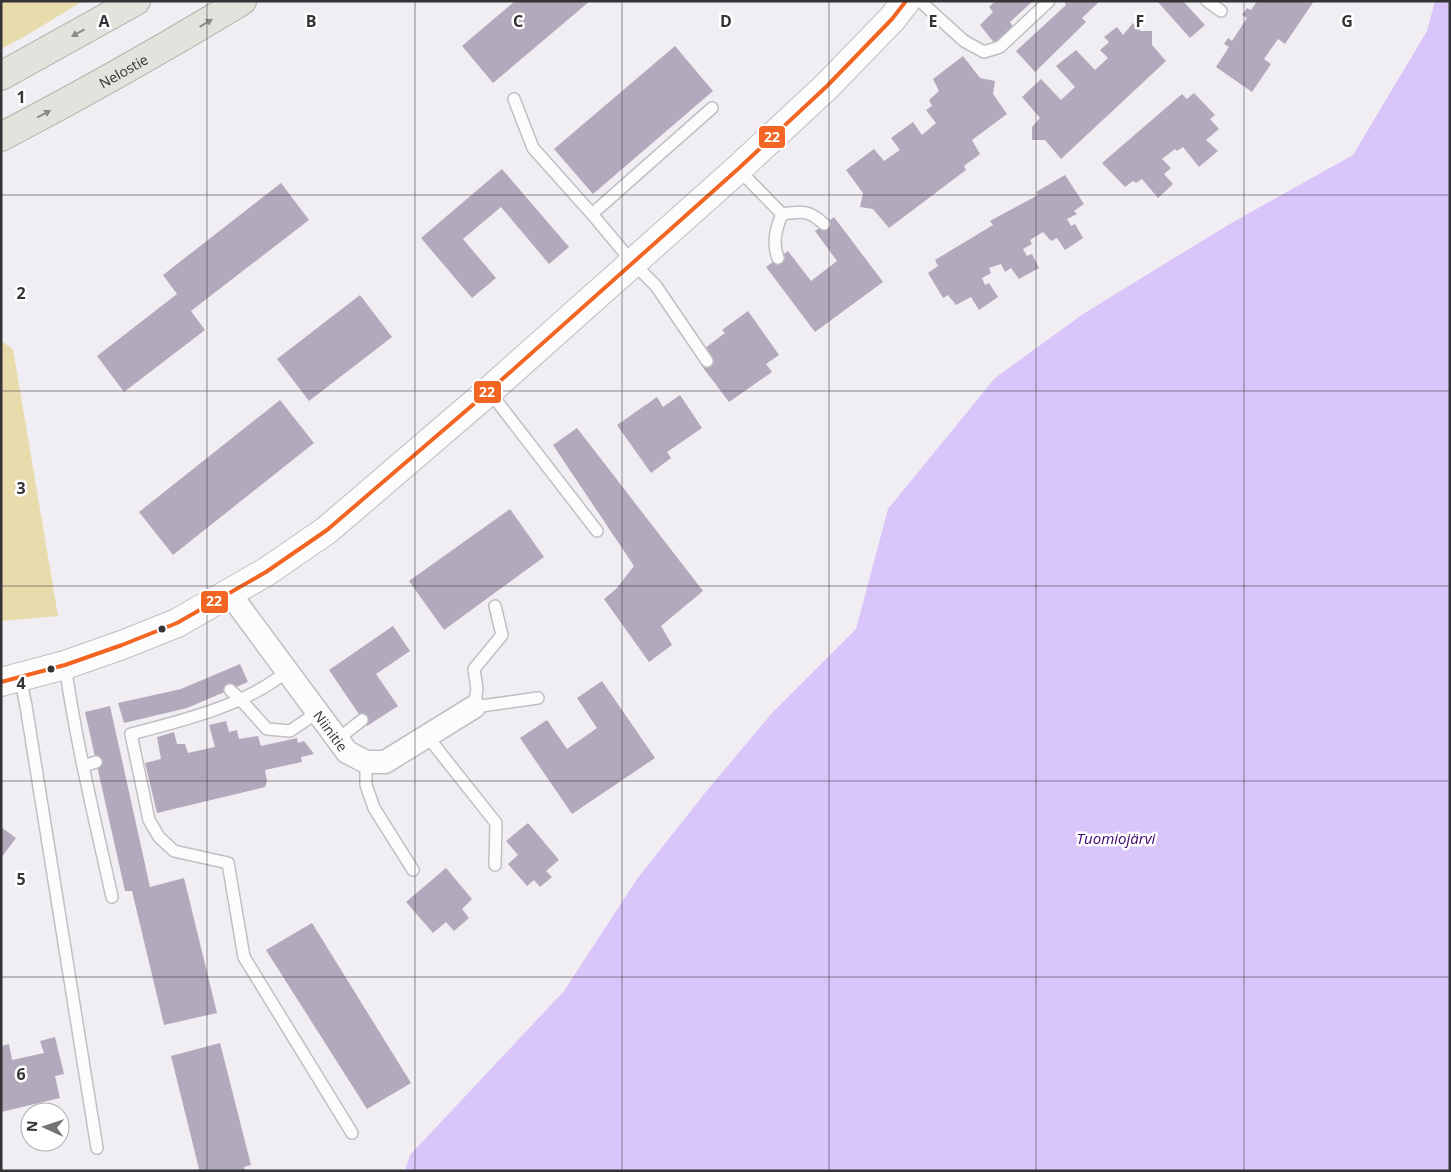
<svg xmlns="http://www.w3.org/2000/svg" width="1451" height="1172" font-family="'Open Sans',sans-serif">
<rect width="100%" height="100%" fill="#f0eef2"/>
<g fill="#e8dcad">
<polygon points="1,1 83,1 27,35 1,49"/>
<polygon points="1,341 13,349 58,616 1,621"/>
</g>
<polygon fill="#d9c5f9" points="1435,1 1450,1 1450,1171 405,1171 410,1155 564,991 637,879 705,793 772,713 856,629 888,509 995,378 1083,314 1228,225 1353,155 1427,31"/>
<g fill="#b2aabc">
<polygon points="515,1 590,1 493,83 462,46"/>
<polygon points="995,1 1033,1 1010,22 1014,29 995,44 980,25 993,12 989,7"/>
<polygon points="1064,1 1100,1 1082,18 1086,22 1035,72 1016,51 1066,5"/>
<polygon points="1157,1 1183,1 1205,25 1190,38"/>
<polygon points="1257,1 1314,1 1285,44 1278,39 1264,59 1271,64 1252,92 1216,67 1229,47 1224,44 1228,38 1232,41 1247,18 1242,15 1247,8 1251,10"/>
<polygon points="1133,23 1141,31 1152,31 1152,45 1166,61 1061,159 1045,140 1032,140 1032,127 1040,118 1022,97 1041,79 1061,100 1075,87 1056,66 1076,50 1095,70 1108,58 1100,50 1109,42 1104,37 1117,27 1123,35"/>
<polygon points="675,46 713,91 593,194 554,149"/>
<polygon points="963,56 980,78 995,81 993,94 1007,114 972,140 980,154 964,166 966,170 889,228 873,209 860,207 863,193 846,170 874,149 884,161 900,150 891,138 913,122 922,135 936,123 926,110 932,106 929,100 939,91 933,79"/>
<polygon points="1194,93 1215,115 1210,119 1219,129 1206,140 1218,151 1199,167 1183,147 1177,151 1175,149 1162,159 1171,168 1164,174 1173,184 1158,198 1142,179 1136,183 1133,181 1125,187 1102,163 1182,94 1187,99"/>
<polygon points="502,169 569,247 549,264 501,207 463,239 496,278 472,298 421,238"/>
<polygon points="1065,175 1084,204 1074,211 1077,214 1067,219 1071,226 1075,224 1083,238 1065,250 1057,238 1051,241 1043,232 1030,240 1032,244 1023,249 1027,256 1032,254 1039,268 1019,279 1011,268 1005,272 1001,264 989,268 991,273 982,278 985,285 989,283 998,297 979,310 971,297 956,305 948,295 943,298 928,273 938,266 935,260 993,225 990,221 1038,195 1036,192"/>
<polygon points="281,183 309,220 191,311 205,330 124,392 97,356 177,294 163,275"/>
<polygon points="834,217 883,282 815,332 766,267 788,251 811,281 837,261 815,231"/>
<polygon points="360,295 392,337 309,401 277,359"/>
<polygon points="748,311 779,355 766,364 772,372 729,402 701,365 711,357 705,348 725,333 722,330"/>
<polygon points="680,395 702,428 667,452 671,458 651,473 617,425 657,397 663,407"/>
<polygon points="280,400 314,443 173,555 139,512"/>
<polygon points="577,428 703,591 661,626 672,645 649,662 604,599 616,589 634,566 553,445"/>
<polygon points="510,509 544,557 444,630 409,581"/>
<polygon points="393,626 410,651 376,674 398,706 367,726 329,670"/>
<polygon points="240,664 248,682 187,708 124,723 118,703 181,689"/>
<polygon points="602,681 655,758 572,814 520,738 547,720 567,749 597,728 577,698"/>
<polygon points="110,706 150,887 184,878 217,1013 164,1025 132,891 125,891 85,712"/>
<polygon points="226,721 229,732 237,730 239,739 258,736 261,746 297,738 298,743 304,741 314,754 301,757 302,762 265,770 267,781 265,787 157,813 145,763 161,759 157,737 174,732 177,744 185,744 188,753 215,747 209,725"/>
<polygon points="528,823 559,860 546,871 552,877 540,887 534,880 527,886 508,864 518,855 506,841"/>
<polygon points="1,827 16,838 1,858"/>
<polygon points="446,868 472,899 462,909 469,918 454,931 446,922 433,933 406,902"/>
<polygon points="312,923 411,1083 367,1109 266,950"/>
<polygon points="55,1037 64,1074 55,1076 60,1098 1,1112 1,1046 9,1044 12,1060 44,1053 40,1041"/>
<polygon points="220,1043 251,1165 244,1167 245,1171 193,1171 199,1169 171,1056"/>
</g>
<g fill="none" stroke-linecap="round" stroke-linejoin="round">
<defs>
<g id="service">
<polyline points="920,1 964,41 984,52 1000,47 1049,1"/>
<polyline points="1207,1 1221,11"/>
<polyline points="514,99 533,148 592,214"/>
<path d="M738 169 782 214C802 211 809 210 824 224"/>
<path d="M778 258C772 242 776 229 782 214"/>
<polyline points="707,361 656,286 633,263 592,214 712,108"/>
<polyline points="489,391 597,531"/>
<polyline points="495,606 502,635 474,669 477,689 474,707 538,698"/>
<path d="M65 665C76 743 95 820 112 897"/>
<path d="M287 671C247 705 181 721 131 734L149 820 159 837 174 851 228 863 244 957 352 1133"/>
<polyline points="20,677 26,706 97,1148"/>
<polyline points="230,690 240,699 267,729 290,731 318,712"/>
<polyline points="427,736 496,823 495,865"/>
<polyline points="338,739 362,720"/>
<polyline points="366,762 366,785 374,808 413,870"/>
<polyline points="83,766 96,762"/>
</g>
<g id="minor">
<path id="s1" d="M230 594 347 752 366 762H385L474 707"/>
</g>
<polyline id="secondary" points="1,682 65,665 122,645 177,623 266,572 327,530 489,391 738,169 827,86 892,19 906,1"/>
<g id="trunk">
<polyline points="1,76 136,1"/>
<path id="s2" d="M1 137C83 94 163 49 242 1"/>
</g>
</defs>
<use href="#service" stroke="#c1bfc3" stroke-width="14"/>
<use href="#minor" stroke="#c1bfc3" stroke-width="25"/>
<use href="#secondary" stroke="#c1bfc3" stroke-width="30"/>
<use href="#trunk" stroke="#b0aea7" stroke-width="30"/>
<use href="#service" stroke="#fdfcfd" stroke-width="11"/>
<use href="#minor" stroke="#fdfcfd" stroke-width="22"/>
<use href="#secondary" stroke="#fdfcfd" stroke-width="28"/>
<use href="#trunk" stroke="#e4e2dc" stroke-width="28"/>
<defs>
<polyline id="bus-1" points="1,682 65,665 122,645 177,623 266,572 327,530 489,391 738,169 827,86 892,19 906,1"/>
</defs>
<use href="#bus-1" stroke="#fff" stroke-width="8"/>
<use href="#bus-1" stroke="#f26522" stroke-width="4"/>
</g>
<defs><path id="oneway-solid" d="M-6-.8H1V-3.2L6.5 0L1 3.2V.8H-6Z" transform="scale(1.25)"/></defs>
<g fill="#8c8a89">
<use href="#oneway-solid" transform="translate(206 23) rotate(-31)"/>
<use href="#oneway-solid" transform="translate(78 33) rotate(151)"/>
<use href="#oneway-solid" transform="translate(44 114) rotate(-27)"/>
</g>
<path fill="none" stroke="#343336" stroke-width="1" stroke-opacity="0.55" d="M207 1V1171M415 1V1171M622 1V1171M829 1V1171M1036 1V1171M1244 1V1171M1 195H1450M1 391H1450M1 586H1450M1 781H1450M1 977H1450"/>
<g fill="#343336" stroke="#fff" stroke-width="2">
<circle cx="162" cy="629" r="4.5"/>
<circle cx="51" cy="669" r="4.5"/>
</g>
<g text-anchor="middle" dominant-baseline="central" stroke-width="5" stroke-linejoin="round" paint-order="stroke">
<g font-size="14" fill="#343336" stroke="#fff">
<text stroke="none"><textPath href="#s2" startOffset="139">Nelostie</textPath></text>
<text stroke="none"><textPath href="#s1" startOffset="170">Niinitie</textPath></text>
</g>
<g font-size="15" font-style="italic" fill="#3e006e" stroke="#fff">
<text x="1116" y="838">Tuomiojärvi</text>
</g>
</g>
<g font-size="16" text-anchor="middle" font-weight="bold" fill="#343336" stroke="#fff" stroke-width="5" stroke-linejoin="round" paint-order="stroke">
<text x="104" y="27">A</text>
<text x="311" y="27">B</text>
<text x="518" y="27">C</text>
<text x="726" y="27">D</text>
<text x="933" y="27">E</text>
<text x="1140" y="27">F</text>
<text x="1347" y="27">G</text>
<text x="21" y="103">1</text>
<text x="21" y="299">2</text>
<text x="21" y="494">3</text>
<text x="21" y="689">4</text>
<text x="21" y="885">5</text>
<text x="21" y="1080">6</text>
</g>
<g stroke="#fff" stroke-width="2">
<rect x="758" y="125" width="28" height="24" rx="5" fill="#f26522"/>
<rect x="473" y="380" width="29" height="24" rx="5" fill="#f26522"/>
<rect x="200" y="590" width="29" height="24" rx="5" fill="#f26522"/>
</g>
<g font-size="14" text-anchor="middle" font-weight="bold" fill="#fff">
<text x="772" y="142">22</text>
<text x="487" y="397">22</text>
<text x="214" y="606">22</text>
</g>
<rect width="1451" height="1172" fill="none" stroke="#343336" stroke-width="5"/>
<g transform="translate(45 1127) rotate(273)"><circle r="24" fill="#ffffff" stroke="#aeadaf"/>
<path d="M0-4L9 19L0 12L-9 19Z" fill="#767478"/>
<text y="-8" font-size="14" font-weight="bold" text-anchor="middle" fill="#343336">N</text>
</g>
</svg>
